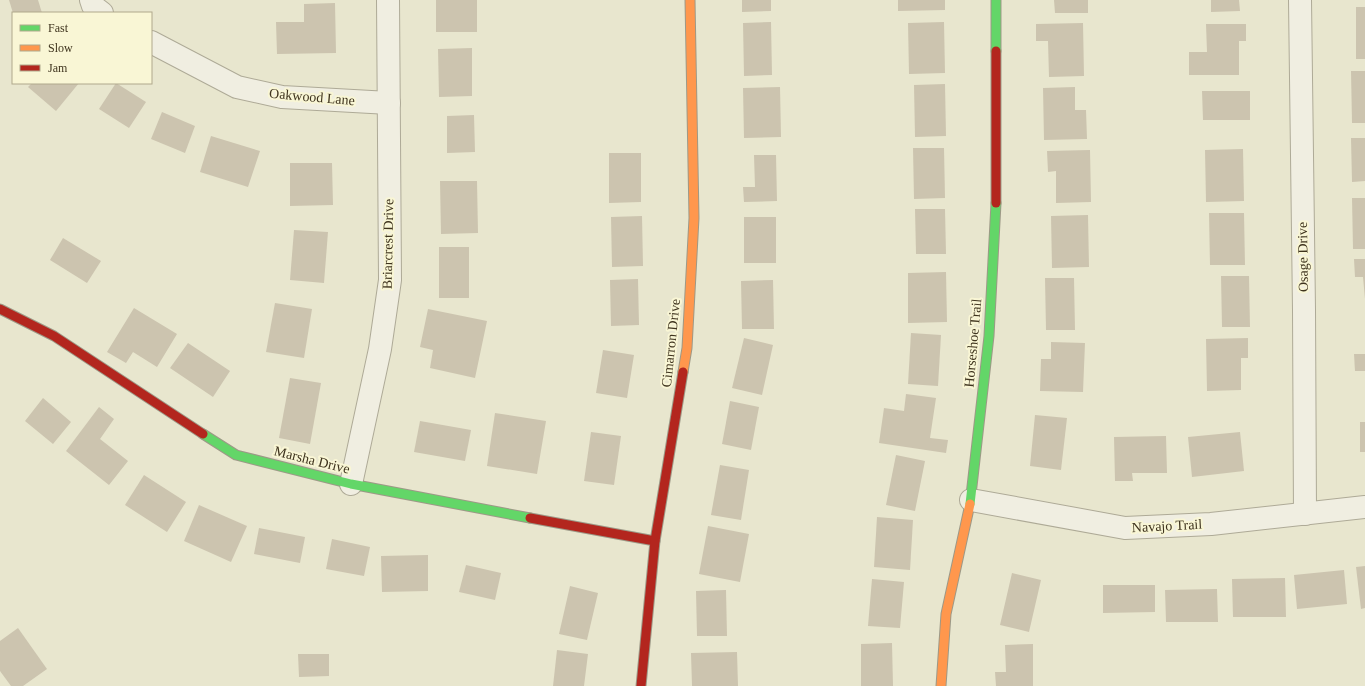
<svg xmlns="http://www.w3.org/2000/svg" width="1365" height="686" font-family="Georgia,serif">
<rect width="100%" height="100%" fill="#e8e6ce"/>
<g fill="#ccc4af">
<polygon points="9,0 38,0 42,13 13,13"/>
<rect x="436" y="0" width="41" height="32"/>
<polygon points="742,0 771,0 771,11 742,12"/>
<polygon points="898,0 945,0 945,10 898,11"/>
<polygon points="1054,0 1088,0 1088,13 1055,13"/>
<polygon points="1211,0 1239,0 1240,11 1211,12"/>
<polygon points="335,3 336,53 277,54 276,22 304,22 304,4"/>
<rect x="1356" y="7" width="9" height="52"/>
<polygon points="771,22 772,75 744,76 743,23"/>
<polygon points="944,22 945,73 909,74 908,23"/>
<polygon points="1083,23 1084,76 1049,77 1048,41 1036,41 1036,24"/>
<polygon points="1206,24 1246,24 1246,41 1239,41 1239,75 1189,75 1189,52 1207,52"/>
<polygon points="472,48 472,96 439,97 438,49"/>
<polygon points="1351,71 1365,71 1365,123 1352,123"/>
<polygon points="32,83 79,83 56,111 28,87"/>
<polygon points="116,83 146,102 129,128 99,109"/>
<polygon points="945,84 946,136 915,137 914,85"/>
<polygon points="780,87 781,137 744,138 743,88"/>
<polygon points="1075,87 1075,110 1086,110 1087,139 1044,140 1043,88"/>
<polygon points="1202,91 1250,91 1250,120 1203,120"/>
<polygon points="162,112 195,126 185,153 151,139"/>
<polygon points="474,115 475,152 447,153 447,116"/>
<polygon points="211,136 260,151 248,187 200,172"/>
<polygon points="1351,138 1365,138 1365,181 1352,182"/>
<polygon points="913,148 944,148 945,198 914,199"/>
<polygon points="1243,149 1244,201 1206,202 1205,150"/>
<polygon points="1090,150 1091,202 1056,203 1056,171 1048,172 1047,151"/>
<polygon points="609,153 641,153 641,202 609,203"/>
<polygon points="754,155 776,155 777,201 744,202 743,187 755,187"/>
<polygon points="290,163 332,163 333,205 290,206"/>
<polygon points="440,181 477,181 478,233 441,234"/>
<polygon points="1352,198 1365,198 1365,249 1353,249"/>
<polygon points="915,209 945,209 946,254 916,254"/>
<polygon points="1209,213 1244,213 1245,265 1210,265"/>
<polygon points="1088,215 1089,267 1052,268 1051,216"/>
<polygon points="642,216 643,266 612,267 611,217"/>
<rect x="744" y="217" width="32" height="46"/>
<polygon points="294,230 328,232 324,283 290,280"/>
<polygon points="63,238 101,261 87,283 50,260"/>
<rect x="439" y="247" width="30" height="51"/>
<polygon points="1354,259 1365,259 1365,299 1363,277 1355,277"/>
<polygon points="946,272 947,322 908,323 908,273"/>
<polygon points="1221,276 1249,276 1250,327 1222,327"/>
<polygon points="1045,278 1074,278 1075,330 1046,330"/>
<polygon points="638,279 639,325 611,326 610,280"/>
<polygon points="773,280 774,329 742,329 741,281"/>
<polygon points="275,303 312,309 304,358 266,352"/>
<polygon points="134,308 177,334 157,367 133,352 126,363 107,352"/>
<polygon points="428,309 487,321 475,378 430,368 433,350 420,347"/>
<polygon points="911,333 941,335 938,386 908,384"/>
<polygon points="744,338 773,345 762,395 732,388"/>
<polygon points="1248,338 1248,358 1241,358 1241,390 1207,391 1206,339"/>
<polygon points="1051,342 1085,343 1083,392 1040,391 1041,359 1051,359"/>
<polygon points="188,343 230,371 213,397 170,368"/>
<polygon points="603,350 634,355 627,398 596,393"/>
<polygon points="1354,354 1365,354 1365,371 1355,371"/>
<polygon points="290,378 321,383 310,444 279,438"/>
<polygon points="906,394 936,398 930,438 948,440 946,453 879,443 884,408 904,411"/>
<polygon points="43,398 71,422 53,444 25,421"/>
<polygon points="730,401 759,407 751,450 722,444"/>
<polygon points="99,407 114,419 100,439 128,461 109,485 66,451"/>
<polygon points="495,413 546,421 537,474 487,466"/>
<polygon points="1035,415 1067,418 1061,470 1030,466"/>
<polygon points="420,421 471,430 465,461 414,452"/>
<rect x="1360" y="422" width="5" height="30"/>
<polygon points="591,432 621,436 614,485 584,481"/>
<polygon points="1240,432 1244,471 1192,477 1188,437"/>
<polygon points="1166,436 1167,473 1132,473 1133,481 1115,481 1114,437"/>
<polygon points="896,455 925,461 915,511 886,505"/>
<polygon points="720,465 749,470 741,520 711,515"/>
<polygon points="144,475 186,502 167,532 125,505"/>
<polygon points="199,505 247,526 231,562 184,541"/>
<polygon points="877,517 913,520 910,570 874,567"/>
<polygon points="708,526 749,534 740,582 699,574"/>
<polygon points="259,528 305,537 300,563 254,554"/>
<polygon points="332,539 370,547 364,576 326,569"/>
<polygon points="428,555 428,591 382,592 381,556"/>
<polygon points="466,565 501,573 495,600 459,592"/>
<polygon points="1365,566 1365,608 1361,609 1356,567"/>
<polygon points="1344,570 1347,604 1297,609 1294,575"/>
<polygon points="1012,573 1041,580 1029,632 1000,625"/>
<polygon points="1285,578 1286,617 1233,617 1232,579"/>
<polygon points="872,579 904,582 900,628 868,626"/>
<polygon points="1103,585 1155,585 1155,612 1103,613"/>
<polygon points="570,586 598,593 587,640 559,634"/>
<polygon points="1217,589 1218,622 1166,622 1165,590"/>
<polygon points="726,590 727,636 697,636 696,591"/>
<polygon points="18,628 47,669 23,686 11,686 0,671 0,641"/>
<polygon points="892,643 893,686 861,686 861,644"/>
<polygon points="1033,644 1033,686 996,686 995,672 1006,672 1005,645"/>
<polygon points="557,650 588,654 584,686 553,686"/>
<polygon points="737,652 738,686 692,686 691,653"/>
<polygon points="298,654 329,654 329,676 299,677"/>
</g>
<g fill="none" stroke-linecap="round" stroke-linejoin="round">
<defs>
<g id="street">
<polyline points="91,0 93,6 102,13"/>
<polyline points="1300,0 1304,310 1305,514"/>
<polyline points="151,42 237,87 282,97 389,103"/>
<polyline points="351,484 380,349 390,280 388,0"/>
<polyline points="971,500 1125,528 1211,524 1365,507"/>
</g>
<g id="fast">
<polyline points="996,0 996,51"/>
<polyline points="203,434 236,455 351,484 530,518"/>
<polyline points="970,504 989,336 996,203"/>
</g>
<g id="slow">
<polyline points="683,372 687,348 694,218 690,0"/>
<polyline points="941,686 946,614 970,504"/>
</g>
<g id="jam">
<polyline points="996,51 996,203"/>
<polyline points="0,309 54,336 203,434"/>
<polyline points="530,518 655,541"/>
<polyline points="641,686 655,541 683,372"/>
</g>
</defs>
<use href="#street" stroke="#aeaa97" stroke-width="24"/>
<use href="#fast" stroke="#9d9987" stroke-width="11"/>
<use href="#slow" stroke="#9d9987" stroke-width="11"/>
<use href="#jam" stroke="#9d9987" stroke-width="11"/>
<use href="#street" stroke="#f0eee1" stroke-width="22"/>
<use href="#fast" stroke="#63d668" stroke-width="9"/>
<use href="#slow" stroke="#ff974d" stroke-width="9"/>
<use href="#jam" stroke="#b3261e" stroke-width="9"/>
</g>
<g text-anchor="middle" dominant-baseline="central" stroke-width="4" stroke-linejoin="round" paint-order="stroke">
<g font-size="14" fill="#3f341e" stroke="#f9f6d5">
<text transform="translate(312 97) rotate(5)">Oakwood Lane</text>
<text transform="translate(388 244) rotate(-89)">Briarcrest Drive</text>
<text transform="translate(1303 257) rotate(-91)">Osage Drive</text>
<text transform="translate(671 343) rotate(-84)">Cimarron Drive</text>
<text transform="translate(973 343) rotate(-85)">Horseshoe Trail</text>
<text transform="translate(312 460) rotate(14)">Marsha Drive</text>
<text transform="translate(1167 526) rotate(-3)">Navajo Trail</text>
</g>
</g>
<rect x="12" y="12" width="140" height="72" fill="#f9f6d5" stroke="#afa88c"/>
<rect x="20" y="25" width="20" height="6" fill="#63d668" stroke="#afa88c"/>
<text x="48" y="32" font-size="12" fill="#3f341e">Fast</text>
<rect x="20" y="45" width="20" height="6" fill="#ff974d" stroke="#afa88c"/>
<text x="48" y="52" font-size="12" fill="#3f341e">Slow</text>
<rect x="20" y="65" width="20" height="6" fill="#b3261e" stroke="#afa88c"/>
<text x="48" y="72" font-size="12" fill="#3f341e">Jam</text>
</svg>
